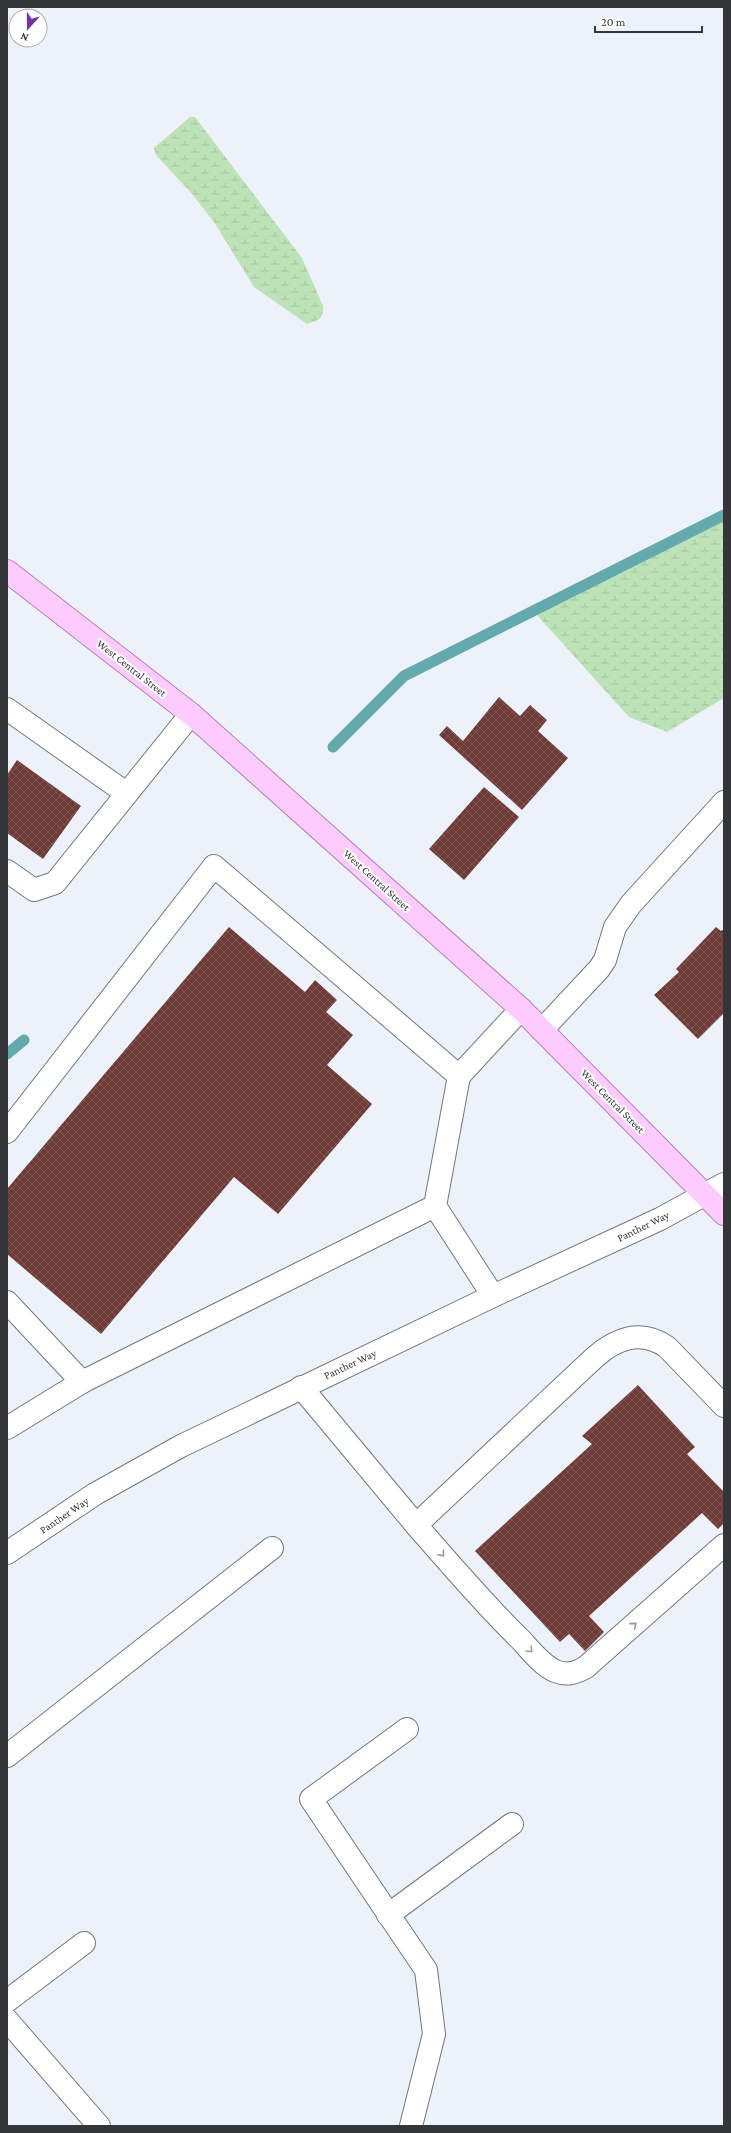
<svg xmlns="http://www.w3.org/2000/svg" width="731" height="2133" font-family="'Crimson Pro',serif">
<defs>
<pattern id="wetland-marsh" width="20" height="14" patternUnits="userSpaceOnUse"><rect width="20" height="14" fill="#bee2b7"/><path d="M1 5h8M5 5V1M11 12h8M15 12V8" fill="none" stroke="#a4c29e"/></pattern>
<pattern id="building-cross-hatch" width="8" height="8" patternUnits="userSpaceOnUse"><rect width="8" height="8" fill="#6e3b37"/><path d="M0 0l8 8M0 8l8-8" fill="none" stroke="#7f5653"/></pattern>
</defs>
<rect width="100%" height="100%" fill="#edf2fa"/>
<g fill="url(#wetland-marsh)">
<path d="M190 117H195L302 258 323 306C324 319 318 320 307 324L254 287 214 222 192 194 156 155 154 148Z"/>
<polygon points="724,510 724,698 667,732 629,717 536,614 636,559 701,531"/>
</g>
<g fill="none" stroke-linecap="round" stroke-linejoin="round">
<g stroke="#62aaac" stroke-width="11">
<polyline points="333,747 404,676 724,515"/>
<polyline points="7,1054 24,1040"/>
</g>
</g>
<g fill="url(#building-cross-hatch)">
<polygon points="499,697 520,716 530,705 547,720 538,731 568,758 522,810 439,735 447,726 463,741"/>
<polygon points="17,760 81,806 43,859 7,833 7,775"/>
<polygon points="484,787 519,817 464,880 429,849"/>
<polygon points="229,927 305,992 315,980 337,1000 326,1012 353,1035 327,1065 372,1104 278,1214 234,1177 101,1334 7,1254 7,1189"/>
<polygon points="716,927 721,931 724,929 724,1013 698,1039 654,995 679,972 676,969"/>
<polygon points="638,1385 695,1447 687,1454 724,1492 724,1523 718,1529 702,1513 589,1616 604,1632 585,1651 569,1634 560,1642 475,1551 592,1444 582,1436"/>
</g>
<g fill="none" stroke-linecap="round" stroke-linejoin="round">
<defs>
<g id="minor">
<polyline points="7,709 126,793"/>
<polyline points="7,871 34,890 55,883 191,714"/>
<polyline points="542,1030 599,969 605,960 615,927 631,904 724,802"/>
<polyline points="459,1076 521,1009"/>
<polyline points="7,1132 214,866 459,1076 435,1206 493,1296"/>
<polyline points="7,1302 82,1382 435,1206"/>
<path d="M301 1387 416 1525 594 1358C616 1338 641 1329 667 1347L724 1406"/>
<polyline points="7,1428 82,1382"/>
<path d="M416 1525C450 1564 484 1604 521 1640 531 1651 542 1665 555 1671 567 1676 576 1673 586 1667L724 1545"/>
<polyline points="7,1553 95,1494 181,1446 493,1296 660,1219 724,1184"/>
<polyline points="407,1729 311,1799 426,1970 434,2034 411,2126"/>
<polyline points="7,1756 272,1548"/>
<polyline points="388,1915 512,1824"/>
<polyline points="7,2001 84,1943"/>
<polyline points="7,2020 99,2126"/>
</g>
<polyline id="major" points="7,571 191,714 521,1009 724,1214"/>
</defs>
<use href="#minor" stroke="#72777e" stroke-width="24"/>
<use href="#major" stroke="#b780b7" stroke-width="24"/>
<use href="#minor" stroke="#fff" stroke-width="22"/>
<use href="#major" stroke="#fecbfd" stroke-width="22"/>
</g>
<defs><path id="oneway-chevron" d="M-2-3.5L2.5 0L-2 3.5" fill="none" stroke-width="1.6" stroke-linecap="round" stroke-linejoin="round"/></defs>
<g stroke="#999a9c">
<use href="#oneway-chevron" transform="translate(442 1554) rotate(49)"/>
<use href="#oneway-chevron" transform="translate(634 1625) rotate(-41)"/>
<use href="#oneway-chevron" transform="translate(530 1650) rotate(45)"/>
</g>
<g text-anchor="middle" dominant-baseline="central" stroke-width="4" stroke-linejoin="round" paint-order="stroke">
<g font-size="11" fill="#333538" stroke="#fff">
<text transform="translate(132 668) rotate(38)">West Central Street</text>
<text transform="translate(377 880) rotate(42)">West Central Street</text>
<text transform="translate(613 1101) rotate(45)">West Central Street</text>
<text transform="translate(643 1226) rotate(-26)">Panther Way</text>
<text transform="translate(350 1364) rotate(-25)">Panther Way</text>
<text transform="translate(64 1515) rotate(-34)">Panther Way</text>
</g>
</g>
<rect width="731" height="2133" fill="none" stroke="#333538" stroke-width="16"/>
<g transform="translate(28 28) rotate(201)"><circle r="19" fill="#ffffff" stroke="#adaeaf"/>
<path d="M0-3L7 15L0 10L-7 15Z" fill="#7034aa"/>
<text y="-6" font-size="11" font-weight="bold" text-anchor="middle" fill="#333538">N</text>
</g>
<path d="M595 26v6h107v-6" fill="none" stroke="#333538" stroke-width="2"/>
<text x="601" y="26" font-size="12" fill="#333538" stroke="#ffffff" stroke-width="3" paint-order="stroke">20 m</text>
</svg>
